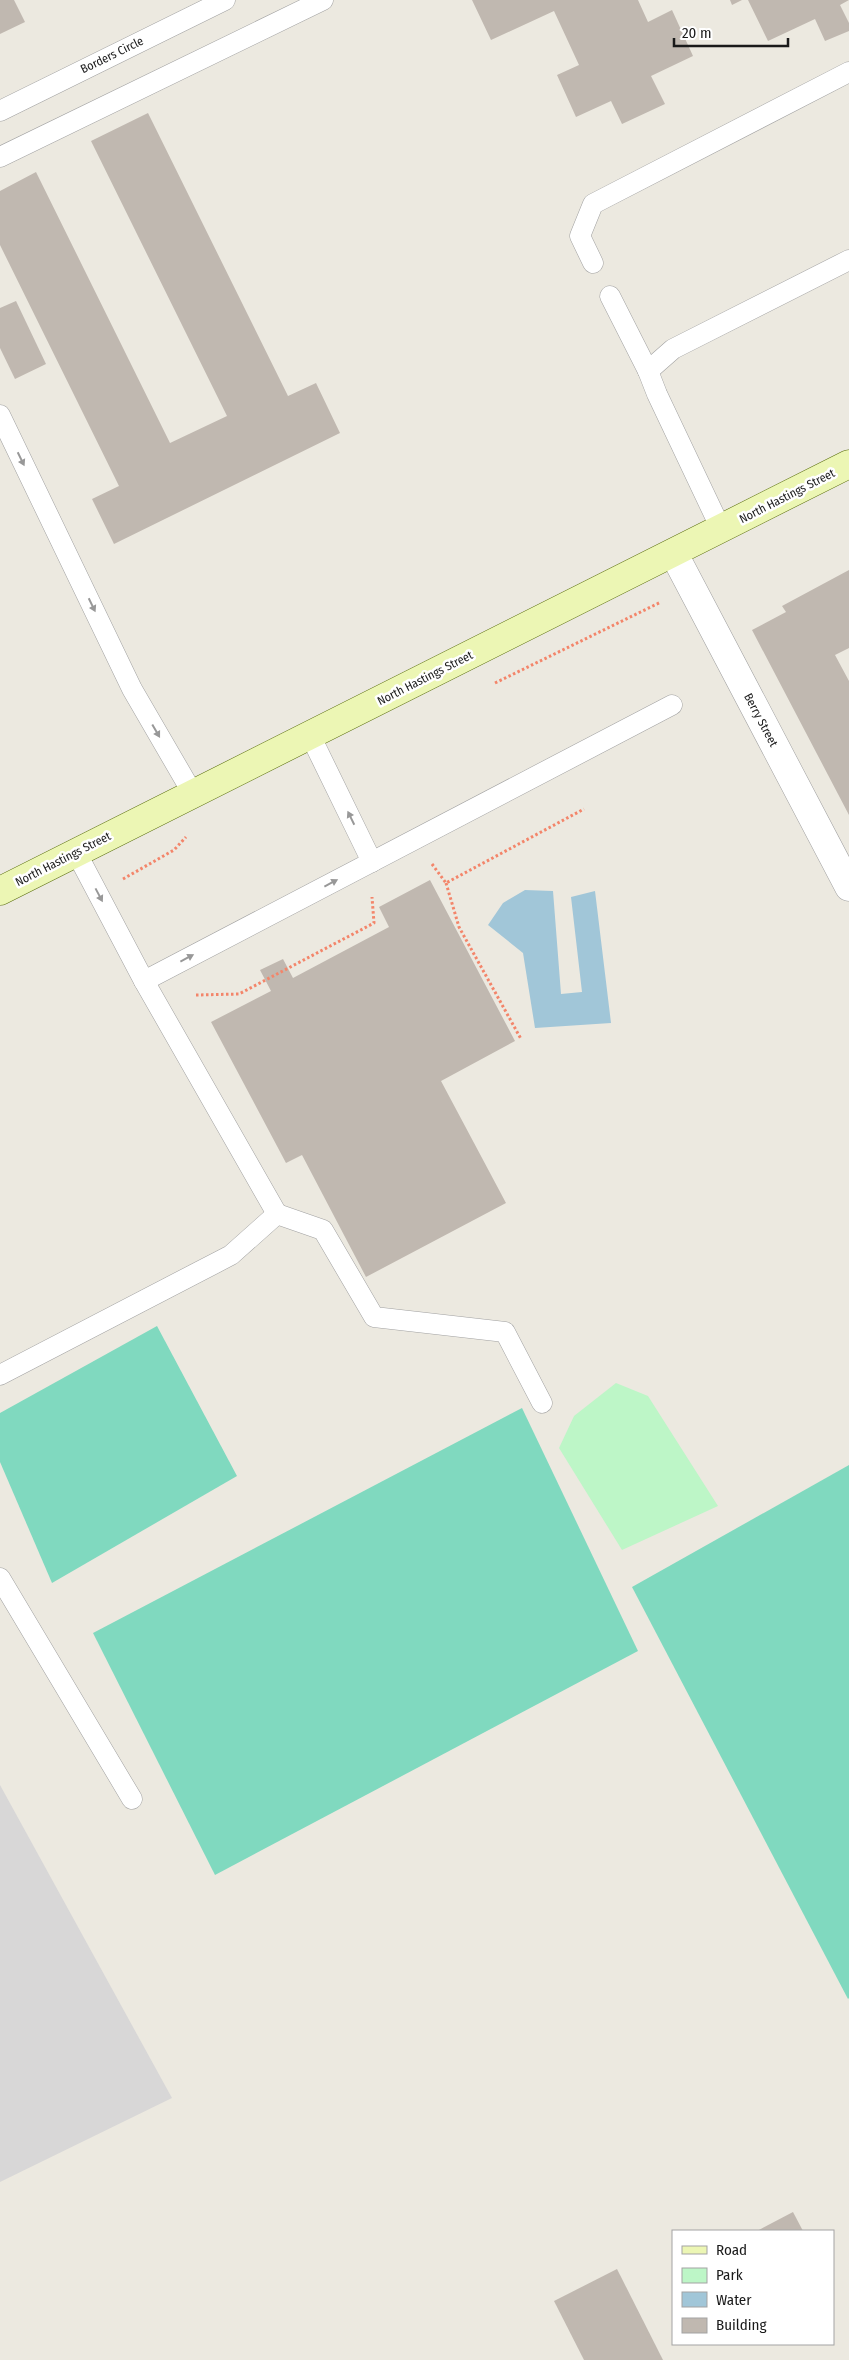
<svg xmlns="http://www.w3.org/2000/svg" width="849" height="2360" font-family="'Fira Sans Condensed',sans-serif">
<rect width="100%" height="100%" fill="#ece9e0"/>
<polygon fill="#d8d7d7" points="0,1785 172,2098 0,2182"/>
<polygon fill="#bdf6c7" points="616,1383 648,1396 718,1506 622,1550 559,1448 574,1416"/>
<g fill="#80d9bf">
<polygon points="157,1326 237,1476 52,1583 0,1462 0,1413"/>
<polygon points="522,1408 638,1651 215,1875 93,1633"/>
<polygon points="849,1465 849,1998 848,1999 632,1587"/>
</g>
<polygon fill="#a1c6d8" points="525,890 553,891 561,994 582,992 571,897 595,891 611,1023 535,1028 523,953 488,925 503,903"/>
<g fill="#c0b8b0">
<polygon points="0,0 14,0 25,22 0,34"/>
<polygon points="472,0 638,0 648,22 672,10 693,56 651,76 665,104 622,124 611,101 576,117 557,75 579,65 554,11 491,40"/>
<polygon points="730,0 742,0 732,5"/>
<polygon points="748,0 849,0 840,5 849,23 849,31 825,41 815,19 768,41"/>
<polygon points="148,113 288,396 316,383 340,433 114,544 92,499 119,486 0,245 0,191 36,172 170,443 227,416 91,141"/>
<polygon points="16,301 46,364 15,379 0,348 0,308"/>
<polygon points="849,570 849,648 835,655 849,681 849,815 752,630 786,612 782,606"/>
<polygon points="430,880 515,1041 441,1081 506,1203 366,1277 302,1155 286,1163 211,1022 271,991 260,970 283,959 293,978 389,927 379,907"/>
<polygon points="793,2212 803,2231 757,2231"/>
<polygon points="617,2269 663,2360 584,2360 554,2301"/>
</g>
<g fill="none" stroke-linecap="round" stroke-linejoin="round">
<defs>
<g id="lane">
<polyline points="0,111 225,0"/>
<polyline points="0,157 323,0"/>
<polyline points="593,263 580,236 593,204 849,72"/>
<polyline points="610,296 648,371"/>
<polyline points="0,415 132,689 193,794"/>
<polyline points="721,529 657,394 648,371 673,349 849,260"/>
<polyline points="310,735 372,862"/>
<polyline points="76,852 144,981 277,1214"/>
<polyline points="144,981 672,705"/>
<polyline points="0,1375 231,1255 277,1214 323,1230 374,1317 505,1332 542,1403"/>
<polyline points="0,1578 132,1799"/>
</g>
<polyline id="street" points="674,554 849,887"/>
<polyline id="secondary" points="0,891 849,464"/>
</defs>
<use href="#lane" stroke="#a1a1a1" stroke-width="21"/>
<use href="#street" stroke="#a1a1a1" stroke-width="29"/>
<use href="#secondary" stroke="#566a09" stroke-width="29"/>
<g stroke="#f3856a" stroke-width="3" stroke-dasharray="2.5 2.5" stroke-linecap="butt">
<polyline points="495,683 661,602"/>
<polyline points="432,864 446,883 584,809"/>
<polyline points="123,879 174,850 186,837"/>
<polyline points="446,883 459,927 521,1039"/>
<polyline points="196,995 239,994 374,923 372,897"/>
</g>
<use href="#lane" stroke="#fff" stroke-width="20"/>
<use href="#street" stroke="#fff" stroke-width="28"/>
<use href="#secondary" stroke="#ecf6b4" stroke-width="28"/>
</g>
<defs><path id="oneway-solid" d="M-6-.8H1V-3.2L6.5 0L1 3.2V.8H-6Z" transform="scale(1.25)"/></defs>
<g fill="#989898">
<use href="#oneway-solid" transform="translate(21 459) rotate(64)"/>
<use href="#oneway-solid" transform="translate(92 605) rotate(64)"/>
<use href="#oneway-solid" transform="translate(156 731) rotate(60)"/>
<use href="#oneway-solid" transform="translate(351 818) rotate(-116)"/>
<use href="#oneway-solid" transform="translate(331 883) rotate(-28)"/>
<use href="#oneway-solid" transform="translate(99 895) rotate(62)"/>
<use href="#oneway-solid" transform="translate(187 958) rotate(-28)"/>
</g>
<g text-anchor="middle" dominant-baseline="central" stroke-width="5" stroke-linejoin="round" paint-order="stroke">
<g font-size="12" fill="#1a1a1a" stroke="#fff">
<text transform="translate(112 55) rotate(-26)">Borders Circle</text>
<text transform="translate(787 496) rotate(-27)">North Hastings Street</text>
<text transform="translate(425 678) rotate(-27)">North Hastings Street</text>
<text transform="translate(761 720) rotate(62)">Berry Street</text>
<text transform="translate(63 859) rotate(-27)">North Hastings Street</text>
</g>
</g>
<rect x="672" y="2230" width="162" height="115" fill="#ffffff" stroke="#a3a3a3"/>
<rect x="682" y="2246" width="25" height="8" fill="#ecf6b4" stroke="#a3a3a3"/>
<text x="716" y="2255" font-size="15" fill="#1a1a1a">Road</text>
<rect x="682" y="2268" width="25" height="15" fill="#bdf6c7" stroke="#a3a3a3"/>
<text x="716" y="2280" font-size="15" fill="#1a1a1a">Park</text>
<rect x="682" y="2292" width="25" height="15" fill="#a1c6d8" stroke="#a3a3a3"/>
<text x="716" y="2305" font-size="15" fill="#1a1a1a">Water</text>
<rect x="682" y="2318" width="25" height="15" fill="#c0b8b0" stroke="#a3a3a3"/>
<text x="716" y="2330" font-size="15" fill="#1a1a1a">Building</text>
<path d="M674 38v8h114v-8" fill="none" stroke="#1a1a1a" stroke-width="2.5"/>
<text x="682" y="38" font-size="15" fill="#1a1a1a" stroke="#ffffff" stroke-width="4" paint-order="stroke">20 m</text>
</svg>
